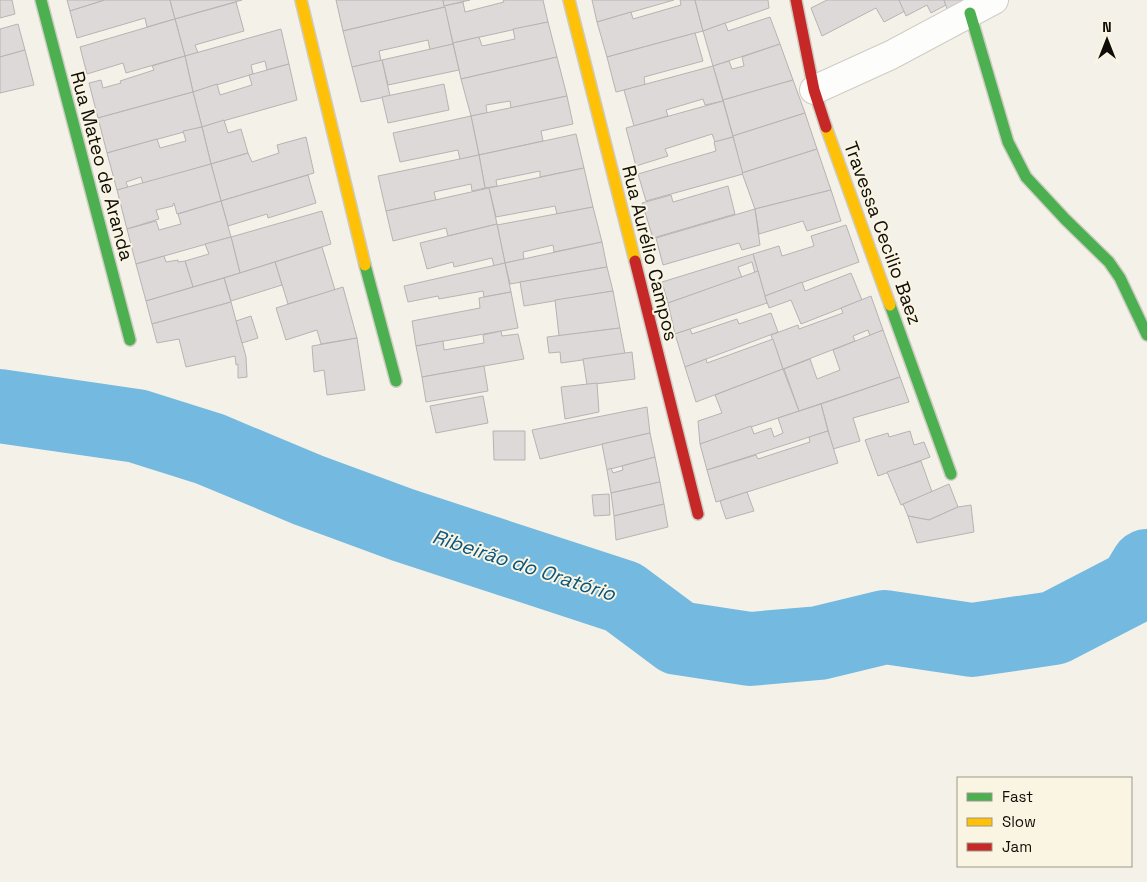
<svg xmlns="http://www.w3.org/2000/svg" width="1147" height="882" font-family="'Space Grotesk',sans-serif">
<rect width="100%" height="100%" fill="#f4f2e8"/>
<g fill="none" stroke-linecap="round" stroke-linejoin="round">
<polyline stroke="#74b9e0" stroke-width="74" points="0,406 137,426 210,449 308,490 403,525 623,597 678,638 750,649 819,643 885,627 972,640 1054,628 1135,586 1147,566"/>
</g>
<g fill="#dcd9d8" stroke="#b6b3b2">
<polygon points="0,0 12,0 15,14 0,18"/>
<polygon points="67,0 105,0 70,11"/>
<polygon points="105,0 170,0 175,19 147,27 145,18 77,38 70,11"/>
<polygon points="170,0 242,0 175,19"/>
<polygon points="336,0 443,0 445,7 343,31"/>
<polygon points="443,0 470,0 444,6"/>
<polygon points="503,0 543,0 548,22 453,43 444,6 463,2 465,12 504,2"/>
<polygon points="592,0 674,0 597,22"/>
<polygon points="680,0 695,0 703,31 607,57 597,22 631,12 633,19 681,5"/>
<polygon points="695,0 768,0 769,8 703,31"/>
<polygon points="827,0 899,0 905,11 884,22 876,8 822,36 811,8"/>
<polygon points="899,0 944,0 946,5 931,13 927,5 906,16"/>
<polygon points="944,0 967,0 947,9"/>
<polygon points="236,2 244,31 195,45 198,53 185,56 175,19"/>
<polygon points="445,7 453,44 430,50 428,40 379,51 381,61 352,67 343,31"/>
<polygon points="770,17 780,44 713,66 703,31 725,23 728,31"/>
<polygon points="175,19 185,56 126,73 123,63 87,74 80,47"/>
<polygon points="548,22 557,57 461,79 453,43 479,37 482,46 515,39 513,29"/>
<polygon points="18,24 25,50 0,57 0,29"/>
<polygon points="281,29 289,64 267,70 265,61 251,65 253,74 193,92 185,56"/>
<polygon points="695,33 703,61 644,77 645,85 616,92 607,57"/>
<polygon points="453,44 459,70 388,85 382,60"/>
<polygon points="780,44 793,80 723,100 713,66 729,61 732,69 744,66 742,57"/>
<polygon points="25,50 34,85 0,93 0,57"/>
<polygon points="185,56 193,92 98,118 89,83 101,80 103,88 121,83 120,81 154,70 152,66"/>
<polygon points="557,57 567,96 511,108 510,101 486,105 487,113 471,116 461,79"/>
<polygon points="382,60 390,96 361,102 352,67"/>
<polygon points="289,64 297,100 202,127 193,92 217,84 220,95 252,85 249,75"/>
<polygon points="713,66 723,101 705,105 703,99 666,110 668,116 634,126 624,90"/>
<polygon points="793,80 805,113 733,136 723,100"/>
<polygon points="444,84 449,110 388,123 382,97"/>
<polygon points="193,92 202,127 107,153 98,118"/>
<polygon points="567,96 573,124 541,131 543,141 479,155 471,116"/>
<polygon points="723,101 733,137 715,142 712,134 665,149 668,156 636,166 626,128"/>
<polygon points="805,113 817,149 742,173 733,136"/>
<polygon points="471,116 479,155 460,160 458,150 400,162 393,133"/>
<polygon points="224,120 228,133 241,129 248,153 211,164 202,127"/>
<polygon points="202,127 211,164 143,184 141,177 126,182 128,188 117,190 107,153 157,139 160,148 186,141 183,131"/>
<polygon points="576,134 584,168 540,177 540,171 496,180 497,186 485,188 479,155"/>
<polygon points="306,137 314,173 221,201 211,164 248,153 252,162 279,153 277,145"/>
<polygon points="733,137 743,174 646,201 638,174 716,151 714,142"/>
<polygon points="817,149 831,190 755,209 742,173"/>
<polygon points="479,155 485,188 472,191 471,184 434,192 436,200 386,211 378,176"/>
<polygon points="211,164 221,201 177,214 174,203 173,204 173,206 156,210 159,219 127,229 117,190"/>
<polygon points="584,168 593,207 557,214 555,206 496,217 489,188"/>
<polygon points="308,175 316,203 268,218 267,214 228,226 221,201"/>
<polygon points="728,186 735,214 653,238 642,203 671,195 673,202"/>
<polygon points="489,188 497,224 448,236 446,228 393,241 386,211"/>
<polygon points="831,190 841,221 807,231 803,221 759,234 755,209"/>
<polygon points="221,201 231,237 136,264 127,229 156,221 159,230 181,224 178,214"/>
<polygon points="593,207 602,242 554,252 553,245 523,252 524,259 505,263 497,225"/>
<polygon points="755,209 760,245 742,250 739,243 663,265 656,238"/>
<polygon points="322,211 331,244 240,273 231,237"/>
<polygon points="497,224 505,263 494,266 492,258 454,267 453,262 427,269 420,243"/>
<polygon points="846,225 859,262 765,296 753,254 779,246 782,256 814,246 811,236"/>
<polygon points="231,237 240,273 193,287 185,261 209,254 205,244"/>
<polygon points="602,242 607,267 510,284 505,263"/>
<polygon points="322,247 335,290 288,304 275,262"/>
<polygon points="753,254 758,271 755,273 752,262 738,267 742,278 668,303 662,282"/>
<polygon points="164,256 166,262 178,260 178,262 185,261 193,287 146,301 136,264"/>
<polygon points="275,262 282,285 231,301 224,278"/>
<polygon points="505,263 511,292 484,297 483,291 439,299 438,296 408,302 404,286"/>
<polygon points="607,267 613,291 524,306 520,282"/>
<polygon points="758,271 767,303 675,334 668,303"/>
<polygon points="851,273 862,300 801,324 791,300 769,308 765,296 802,282 805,291"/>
<polygon points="224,278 231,302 152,324 146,301"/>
<polygon points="343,287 357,338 321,344 317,330 286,340 276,308"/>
<polygon points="613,291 620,328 559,336 555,300"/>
<polygon points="511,292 518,328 416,346 412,321 480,308 479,298"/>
<polygon points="871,296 883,330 870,336 868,330 853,336 855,341 783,369 771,335 798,325 799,329 843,313 841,308"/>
<polygon points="231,302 246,357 247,377 238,378 238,364 236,365 235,356 186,367 179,339 157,343 152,324"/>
<polygon points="771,313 778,332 685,367 675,334 690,329 692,334 737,319 739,324"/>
<polygon points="251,316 258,338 242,343 236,321"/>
<polygon points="620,328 625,354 561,363 560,352 549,353 547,337"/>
<polygon points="883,330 900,377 799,411 784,369 810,359 817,379 840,370 833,350"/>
<polygon points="501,331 502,336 518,334 524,359 422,377 416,346 443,341 444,350 484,343 483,335"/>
<polygon points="357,338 365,390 327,395 324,370 314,372 312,346"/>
<polygon points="773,339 783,369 696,402 685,367 706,359 707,363"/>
<polygon points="632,352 635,379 587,385 583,359"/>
<polygon points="484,366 488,391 426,402 422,377"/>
<polygon points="783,369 799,411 700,444 698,421 722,413 715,395"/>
<polygon points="900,377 909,402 853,418 860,441 833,449 821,404"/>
<polygon points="597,383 599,412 565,419 561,387"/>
<polygon points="483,396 488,423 436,433 430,406"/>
<polygon points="821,404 828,431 707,470 700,444 751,426 754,434 771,428 774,437 783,433 778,418"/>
<polygon points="647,407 650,433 540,459 532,430"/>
<polygon points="493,431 525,431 525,460 494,460"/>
<polygon points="828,431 838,463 716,502 707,470 756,455 758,459 810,442 809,437"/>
<polygon points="910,431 914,445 924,442 930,457 878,476 865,440 888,433 889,437"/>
<polygon points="650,433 655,457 607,470 602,444"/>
<polygon points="655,457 660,482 611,493 607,470 611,468 613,473 623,470 622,466"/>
<polygon points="921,461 932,492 901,505 887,472"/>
<polygon points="660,482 664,504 614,516 611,493"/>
<polygon points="949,484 958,507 929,520 908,516 903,504"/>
<polygon points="747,492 754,511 726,519 720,501"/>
<polygon points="609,494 610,515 594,516 592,495"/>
<polygon points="664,504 668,527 616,540 614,516"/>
<polygon points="971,505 974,532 917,543 908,516 929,520 958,507"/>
</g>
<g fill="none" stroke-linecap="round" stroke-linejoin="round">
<defs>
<polyline id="street" points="814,90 891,55 994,0"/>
<g id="fast">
<polyline points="41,0 130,340"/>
<polyline points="970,13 1008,142 1026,177 1065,219 1109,262 1120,278 1147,335"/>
<polyline points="365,265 396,381"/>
<polyline points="890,305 951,474"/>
</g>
<g id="slow">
<polyline points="301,0 365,265"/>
<polyline points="569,0 635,261"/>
<polyline points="826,127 890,305"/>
</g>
<g id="jam">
<polyline points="796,0 814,90 826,127"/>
<polyline points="635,261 698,514"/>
</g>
</defs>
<use href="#street" stroke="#ceccc3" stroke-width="30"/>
<use href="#fast" stroke="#ceccc3" stroke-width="14"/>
<use href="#slow" stroke="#ceccc3" stroke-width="14"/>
<use href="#jam" stroke="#ceccc3" stroke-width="14"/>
<use href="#street" stroke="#fdfdfc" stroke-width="28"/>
<use href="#fast" stroke="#4caf50" stroke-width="11"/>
<use href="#slow" stroke="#ffc107" stroke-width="11"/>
<use href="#jam" stroke="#c62828" stroke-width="11"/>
</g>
<g text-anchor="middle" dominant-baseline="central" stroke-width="4" stroke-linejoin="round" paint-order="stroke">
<g font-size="19" fill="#0f0d07" stroke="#faf5e2">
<text transform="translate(102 166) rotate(75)">Rua Mateo de Aranda</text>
<text transform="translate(883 233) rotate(70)">Travessa Cecilio Baez</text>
<text transform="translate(650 253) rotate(76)">Rua Aurélio Campos</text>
</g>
<g font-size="20" font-style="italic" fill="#0b567f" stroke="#faf5e2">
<text transform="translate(524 565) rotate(18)">Ribeirão do Oratório</text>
</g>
</g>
<rect x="957" y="777" width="175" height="90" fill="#faf5e2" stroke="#9c988a"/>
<rect x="967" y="793" width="25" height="8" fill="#4caf50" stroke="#9c988a"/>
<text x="1002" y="802" font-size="15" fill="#0f0d07">Fast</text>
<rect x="967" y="818" width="25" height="8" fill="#ffc107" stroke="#9c988a"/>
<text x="1002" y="827" font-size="15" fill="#0f0d07">Slow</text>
<rect x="967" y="843" width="25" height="8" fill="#c62828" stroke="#9c988a"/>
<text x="1002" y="852" font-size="15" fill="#0f0d07">Jam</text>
<g transform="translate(1107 40)" stroke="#faf5e2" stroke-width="4" paint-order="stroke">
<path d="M0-4L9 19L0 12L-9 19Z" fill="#0f0d07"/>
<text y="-8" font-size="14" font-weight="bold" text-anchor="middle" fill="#0f0d07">N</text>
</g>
</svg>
